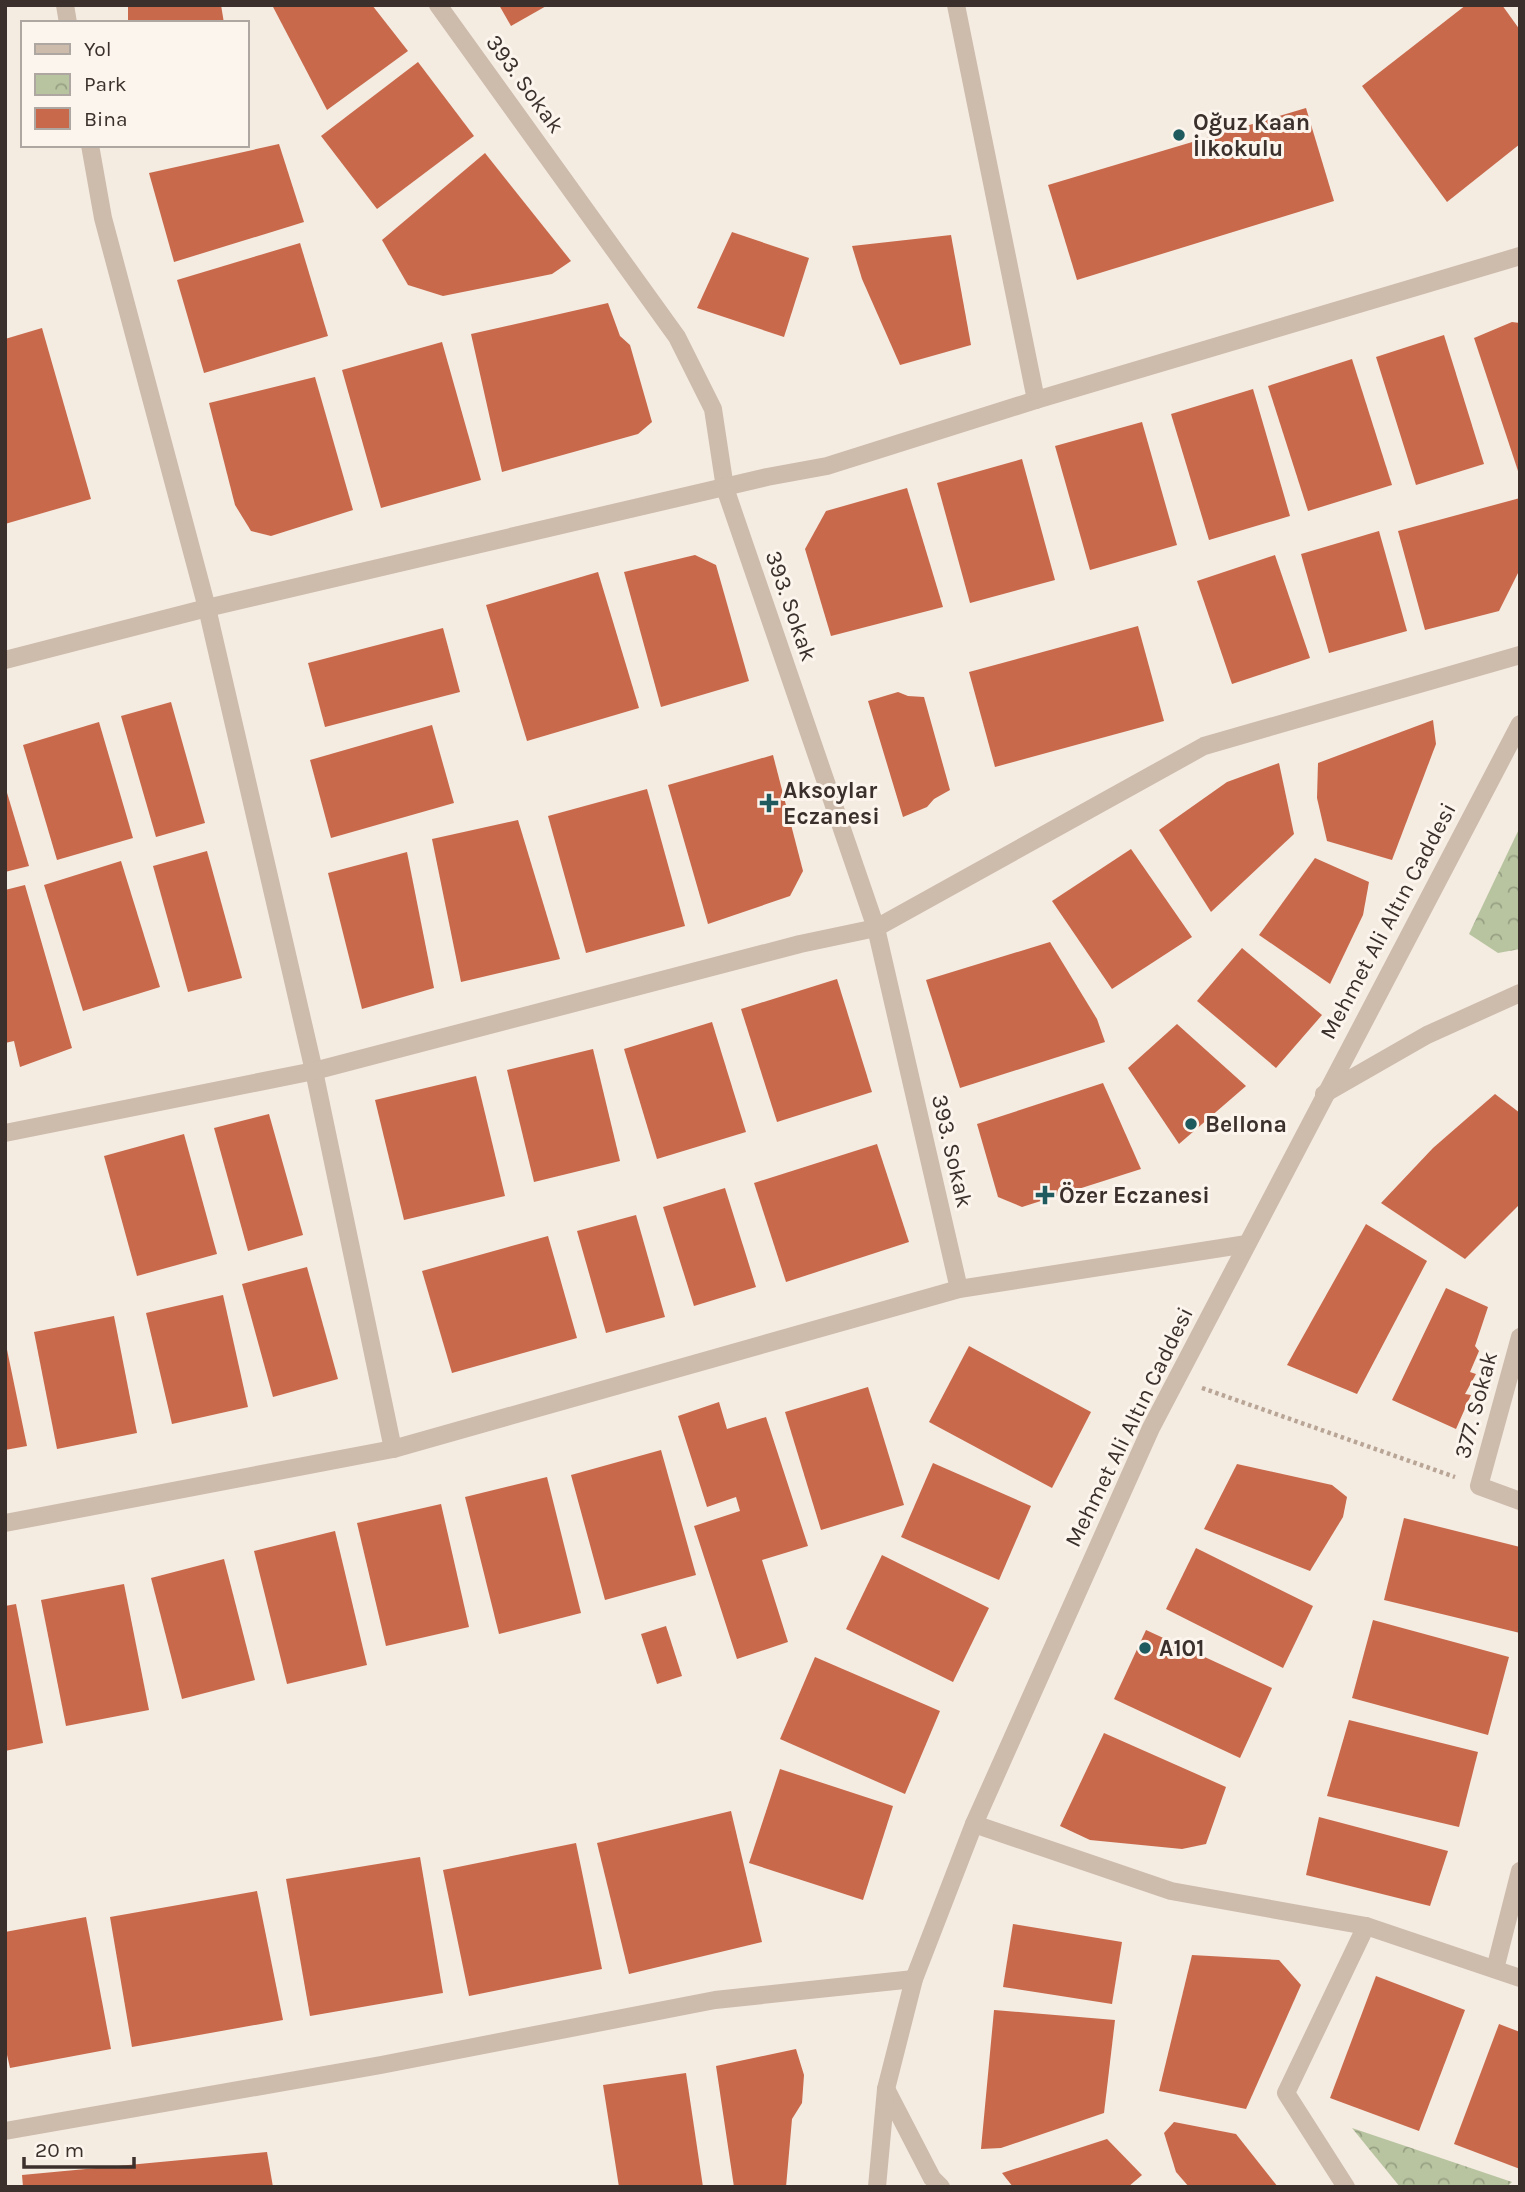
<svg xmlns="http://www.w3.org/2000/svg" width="1525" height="2192" font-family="Karla,sans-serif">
<defs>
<pattern id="park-crowns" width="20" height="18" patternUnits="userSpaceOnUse" patternTransform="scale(1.75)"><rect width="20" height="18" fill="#b8c4a0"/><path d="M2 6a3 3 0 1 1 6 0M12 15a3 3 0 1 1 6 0" fill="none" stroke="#97a083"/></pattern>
</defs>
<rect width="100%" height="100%" fill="#f4ebe1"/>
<g fill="url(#park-crowns)">
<polygon points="1520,827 1520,949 1498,953 1469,934"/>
<polygon points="1352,2128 1512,2182 1507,2187 1400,2187"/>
</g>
<g fill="#c8694b">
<polygon points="128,5 221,5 224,23 128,23"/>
<polygon points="272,5 372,5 408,51 327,110"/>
<polygon points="499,5 548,5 511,26"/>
<polygon points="1466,5 1502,5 1520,30 1520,144 1447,202 1362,86"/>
<polygon points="418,62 474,136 377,209 321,136"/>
<polygon points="1306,108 1334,201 1077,280 1048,185"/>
<polygon points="279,144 304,222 174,262 149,173"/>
<polygon points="485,153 571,261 552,274 443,296 408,285 382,240"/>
<polygon points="732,232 809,258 784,337 697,308"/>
<polygon points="951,235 971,345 900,365 862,279 852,246"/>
<polygon points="300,243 328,336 204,373 177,280"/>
<polygon points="608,303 620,336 630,345 652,422 638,434 502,472 471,334"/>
<polygon points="1512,322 1520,323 1519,474 1474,338"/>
<polygon points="42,328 91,499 5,524 5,339"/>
<polygon points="1444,335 1484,464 1416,485 1376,357"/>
<polygon points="442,342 481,480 381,508 342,370"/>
<polygon points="1352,359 1392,485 1308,511 1268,386"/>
<polygon points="315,377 353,510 271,536 251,531 235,505 209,403"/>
<polygon points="1253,389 1290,516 1209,540 1171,414"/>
<polygon points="1142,422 1177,545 1090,570 1055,446"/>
<polygon points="1022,459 1055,580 970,603 937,483"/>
<polygon points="907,488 943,607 831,636 805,549 826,511"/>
<polygon points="1520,498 1520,569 1499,611 1425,630 1398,531"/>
<polygon points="1379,531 1407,631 1329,653 1301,554"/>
<polygon points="695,555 716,565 749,681 661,707 624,572"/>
<polygon points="1275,555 1310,658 1232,684 1197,581"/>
<polygon points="598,572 639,708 527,741 486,605"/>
<polygon points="1138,626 1164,721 995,767 969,672"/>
<polygon points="443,628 460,692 325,727 308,663"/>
<polygon points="898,692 908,696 924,697 950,790 934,799 927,807 903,817 868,701"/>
<polygon points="171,702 205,823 156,837 121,716"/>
<polygon points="1433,720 1436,744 1392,860 1327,841 1317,798 1318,763"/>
<polygon points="99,722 133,838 57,860 23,745"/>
<polygon points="432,725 454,803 331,838 310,760"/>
<polygon points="773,755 803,871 790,896 708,924 668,785"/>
<polygon points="1279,763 1294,834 1211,912 1159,830 1227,782"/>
<polygon points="5,786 29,866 5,872"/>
<polygon points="647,789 685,926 586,953 548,816"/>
<polygon points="518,820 560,959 461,982 432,839"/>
<polygon points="1131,849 1192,937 1112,989 1052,901"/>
<polygon points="207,851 242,978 188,992 153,866"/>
<polygon points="407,852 434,988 362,1009 328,873"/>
<polygon points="1315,858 1369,882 1363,915 1330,984 1259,935"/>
<polygon points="121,861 160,987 83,1011 44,885"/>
<polygon points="25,885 72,1048 20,1067 14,1041 5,1043 5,890"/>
<polygon points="1050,942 1097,1019 1105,1042 960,1088 926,980"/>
<polygon points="1242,948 1322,1015 1276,1068 1197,1001"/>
<polygon points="837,979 872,1092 777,1122 741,1009"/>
<polygon points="712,1022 746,1132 657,1159 624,1049"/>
<polygon points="1177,1024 1246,1086 1179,1144 1128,1068"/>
<polygon points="593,1049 620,1161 534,1182 507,1070"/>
<polygon points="476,1076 505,1196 404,1220 375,1100"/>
<polygon points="1103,1083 1141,1169 1022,1207 998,1197 977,1124"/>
<polygon points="1495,1094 1520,1113 1520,1204 1465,1259 1381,1203 1433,1148"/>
<polygon points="269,1114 303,1235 248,1251 214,1128"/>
<polygon points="184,1134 217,1254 137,1276 104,1156"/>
<polygon points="877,1144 909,1242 786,1282 754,1183"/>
<polygon points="725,1188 756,1287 694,1306 663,1207"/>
<polygon points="636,1215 665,1317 606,1333 577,1231"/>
<polygon points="1366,1224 1427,1261 1357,1394 1287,1365"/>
<polygon points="548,1236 577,1338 452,1373 422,1271"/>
<polygon points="307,1267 338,1379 273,1397 242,1284"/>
<polygon points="1446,1288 1488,1307 1475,1346 1479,1351 1470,1372 1476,1374 1465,1394 1471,1395 1456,1429 1392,1400"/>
<polygon points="223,1295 248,1407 172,1424 146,1313"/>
<polygon points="114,1316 137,1433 57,1449 34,1332"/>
<polygon points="5,1340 27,1446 5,1450"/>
<polygon points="969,1346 1091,1412 1052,1488 929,1422"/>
<polygon points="868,1387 904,1505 821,1530 785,1412"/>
<polygon points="719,1402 727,1429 766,1417 808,1546 762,1560 788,1642 737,1659 694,1526 740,1511 736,1497 707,1507 678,1416"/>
<polygon points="661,1450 696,1575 605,1600 571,1475"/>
<polygon points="933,1463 1031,1506 999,1580 901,1537"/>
<polygon points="1237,1464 1332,1485 1347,1497 1343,1517 1310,1571 1204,1529"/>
<polygon points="547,1477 581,1613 499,1634 465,1497"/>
<polygon points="441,1504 469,1627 386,1646 357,1523"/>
<polygon points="1404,1518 1520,1547 1520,1633 1384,1600"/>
<polygon points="335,1531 367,1665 287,1684 254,1551"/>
<polygon points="1196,1548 1313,1606 1283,1668 1166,1609"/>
<polygon points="882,1555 989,1608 953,1682 846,1629"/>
<polygon points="224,1559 255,1680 182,1699 151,1578"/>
<polygon points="124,1584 149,1710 66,1726 41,1600"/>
<polygon points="16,1604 43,1743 5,1751 5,1606"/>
<polygon points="1373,1620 1509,1657 1488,1735 1352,1698"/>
<polygon points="666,1626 682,1676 657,1684 641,1634"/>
<polygon points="1146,1630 1272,1688 1240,1758 1114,1699"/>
<polygon points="815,1657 940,1711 905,1794 780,1739"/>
<polygon points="1349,1720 1478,1752 1459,1827 1327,1796"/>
<polygon points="1104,1733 1226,1787 1206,1844 1182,1849 1090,1840 1060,1826"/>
<polygon points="780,1769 893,1806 863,1900 749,1863"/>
<polygon points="731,1811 762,1942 629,1974 597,1843"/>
<polygon points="1319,1817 1448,1851 1430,1906 1306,1875"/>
<polygon points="576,1843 602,1969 469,1996 443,1870"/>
<polygon points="420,1857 443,1993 310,2016 286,1879"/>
<polygon points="257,1891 283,2020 132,2047 110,1917"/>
<polygon points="86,1917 111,2049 10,2068 5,2046 5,1932"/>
<polygon points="1013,1924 1122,1942 1112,2004 1003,1987"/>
<polygon points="1192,1955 1279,1960 1301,1985 1246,2109 1159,2091"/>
<polygon points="1376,1976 1465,2010 1419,2131 1330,2098"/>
<polygon points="994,2010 1115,2020 1104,2113 1001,2148 981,2149"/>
<polygon points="1499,2024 1520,2032 1520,2169 1454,2144"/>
<polygon points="796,2049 804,2075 802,2103 792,2119 786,2187 734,2187 716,2066"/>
<polygon points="686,2073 703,2187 619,2187 603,2085"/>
<polygon points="1174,2122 1236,2134 1278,2187 1189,2187 1176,2172 1164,2133"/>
<polygon points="1107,2139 1142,2175 1128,2187 1013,2187 1002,2173"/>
<polygon points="267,2152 273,2187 23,2187 22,2175"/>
</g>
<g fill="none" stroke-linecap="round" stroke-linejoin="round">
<polyline stroke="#b9a596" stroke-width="4.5" stroke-dasharray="3.5 3.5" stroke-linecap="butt" points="1202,1388 1455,1477"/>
<g stroke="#cdbbac" stroke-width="18">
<polyline points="65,5 68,23"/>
<polyline points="438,5 677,337 713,409 725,488 876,928 959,1289"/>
<polyline points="956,5 1036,400"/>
<polyline points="90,145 103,218 207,608 314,1071 393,1449"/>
<polyline points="1324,1094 1427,1035 1520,993"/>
<polyline points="5,1133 314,1071 800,944 876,928 1204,746 1520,655"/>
<polyline points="1520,1337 1479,1486 1520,1501"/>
<polyline points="5,1523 393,1449 959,1289 1247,1244"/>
<polyline points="974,1824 1171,1891 1366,1926 1520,1978"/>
<polyline points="1495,1969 1520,1871"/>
<polyline points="886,2089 932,2178 941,2187"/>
<polyline points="5,2131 381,2065 715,2000 914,1979"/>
<polyline points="1346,2187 1286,2093 1366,1926"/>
</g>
<g stroke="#cdbbac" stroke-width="18">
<polyline points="5,660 207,608 767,477 827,466 1036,400 1520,256"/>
<polyline points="877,2187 886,2089 914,1979 974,1824 1151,1428 1520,724"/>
</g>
</g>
<g fill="#1f5a5e" stroke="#fbf5ee" stroke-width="2.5">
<circle cx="1179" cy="135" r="7"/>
<path d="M765.5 792.5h7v7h7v7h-7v7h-7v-7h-7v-7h7z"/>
<circle cx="1191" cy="1124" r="7"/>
<path d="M1041.5 1184.5h7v7h7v7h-7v7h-7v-7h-7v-7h7z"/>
<circle cx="1145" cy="1648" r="7"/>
</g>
<g text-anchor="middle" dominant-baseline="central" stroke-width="6" stroke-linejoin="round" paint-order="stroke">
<g font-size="23" fill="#3b302b" stroke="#fbf5ee">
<text transform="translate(525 84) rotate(54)">393. Sokak</text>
<text transform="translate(791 606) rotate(71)">393. Sokak</text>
<text transform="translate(1388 921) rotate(-62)">Mehmet Ali Altın Caddesi</text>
<text transform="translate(952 1151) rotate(77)">393. Sokak</text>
<text transform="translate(1476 1405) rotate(-75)">377. Sokak</text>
<text transform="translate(1129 1427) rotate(-64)">Mehmet Ali Altın Caddesi</text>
</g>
<g font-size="23" font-weight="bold" fill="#3b302b" stroke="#fbf5ee" text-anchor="start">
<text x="1193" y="122">Oğuz Kaan<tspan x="1193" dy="26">İlkokulu</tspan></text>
<text x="783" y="790">Aksoylar<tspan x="783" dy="26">Eczanesi</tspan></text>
<text x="1205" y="1124">Bellona</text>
<text x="1059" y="1195">Özer Eczanesi</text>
<text x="1159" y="1648">A101</text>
</g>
</g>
<rect width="1525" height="2192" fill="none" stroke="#3b302b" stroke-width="14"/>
<rect x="21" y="21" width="228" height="126" fill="#fbf5ee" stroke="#aea6a0" stroke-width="2"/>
<rect x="35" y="44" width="35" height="10" fill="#cdbbac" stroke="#aea6a0" stroke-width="2"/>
<text x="84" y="56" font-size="21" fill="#3b302b">Yol</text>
<rect x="35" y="74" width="35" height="21" fill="url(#park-crowns)" stroke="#aea6a0" stroke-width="2"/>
<text x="84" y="91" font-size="21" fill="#3b302b">Park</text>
<rect x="35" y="108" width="35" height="21" fill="#c8694b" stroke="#aea6a0" stroke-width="2"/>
<text x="84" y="126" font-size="21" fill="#3b302b">Bina</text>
<path d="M24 2157v10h110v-10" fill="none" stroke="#3b302b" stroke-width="3.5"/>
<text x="35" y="2157" font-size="21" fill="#3b302b" stroke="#fbf5ee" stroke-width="5" paint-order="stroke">20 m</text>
</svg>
